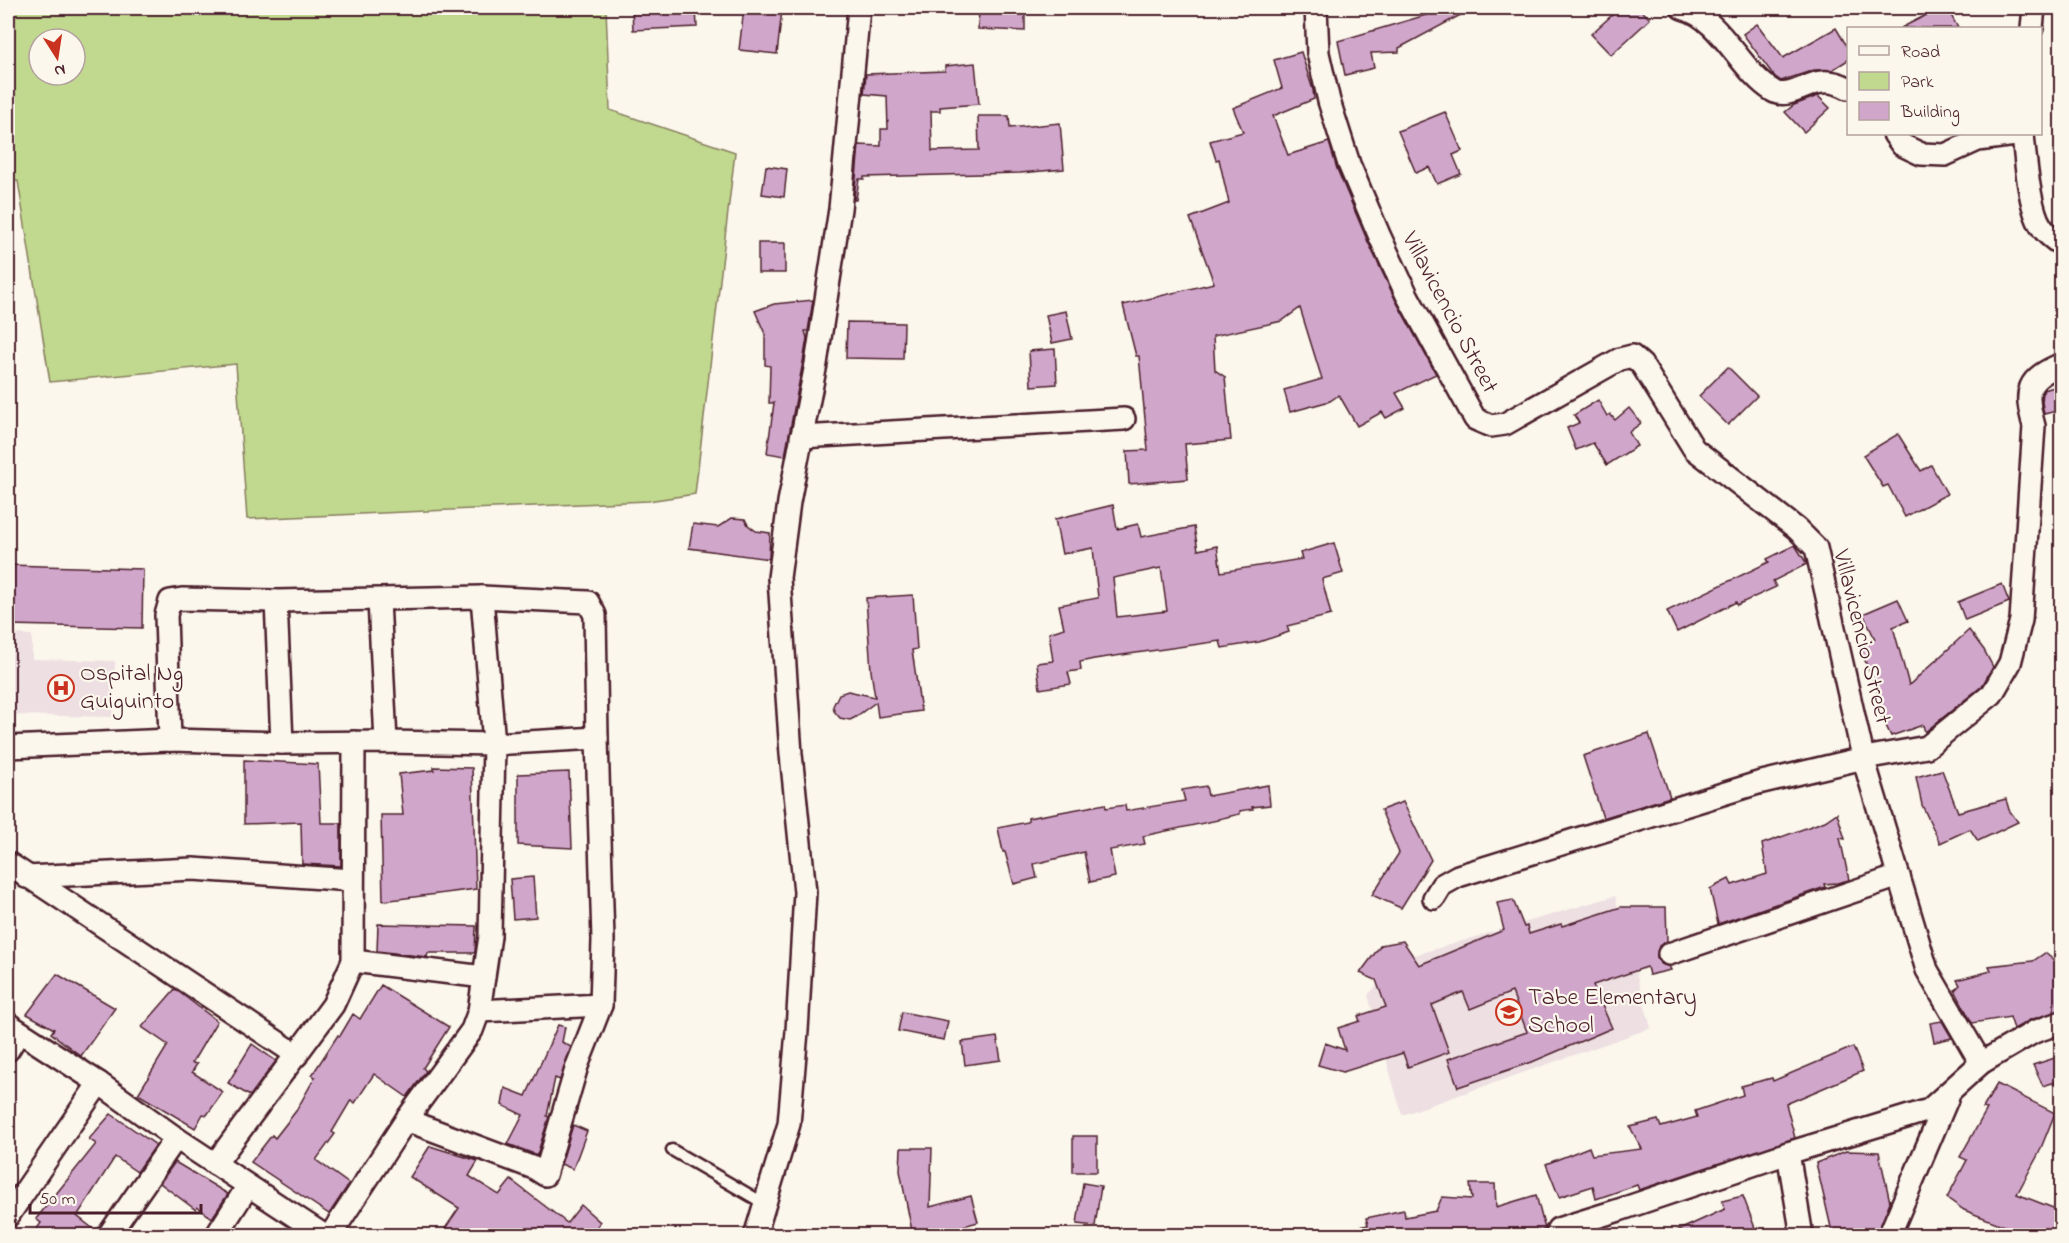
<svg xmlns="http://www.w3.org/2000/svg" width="2069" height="1243" font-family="'Indie Flower',sans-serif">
<rect width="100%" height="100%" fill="#fbf7ec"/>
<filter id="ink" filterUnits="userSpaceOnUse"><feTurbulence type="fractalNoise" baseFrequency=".0167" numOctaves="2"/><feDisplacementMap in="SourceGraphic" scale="12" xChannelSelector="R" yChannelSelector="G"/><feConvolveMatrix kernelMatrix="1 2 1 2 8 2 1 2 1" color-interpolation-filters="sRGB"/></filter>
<g filter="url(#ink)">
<g fill="#eedfe2">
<polygon points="8,634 32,635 32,659 115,661 113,717 8,715"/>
<polygon points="1615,896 1651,1028 1402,1115 1368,995 1401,959"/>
</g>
<path fill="#c1d98f" stroke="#867c5d" stroke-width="1.5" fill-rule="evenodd" d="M8 8H606L610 110 735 152 695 494 648 501 247 519 236 364 50 382 18 181 8 182ZM39 39H75V75H39Z"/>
<g fill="#d1a6cb" stroke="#4a1f2b" stroke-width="1.5" fill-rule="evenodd">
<polygon points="632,8 696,8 697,27 633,30"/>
<polygon points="744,8 782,10 777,54 739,50"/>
<polygon points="979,8 1025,8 1025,31 978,29"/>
<polygon points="1450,8 1469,8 1470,10 1399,48 1399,52 1371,53 1374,68 1345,75 1338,41"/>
<polygon points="1620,8 1639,8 1650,19 1611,55 1591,34"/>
<polygon points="1940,8 1947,8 1958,28 1901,28"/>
<polygon points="1757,24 1783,58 1836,28 1848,48 1848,60 1832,70 1814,70 1781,81 1774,76 1743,34"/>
<polygon points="1301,52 1313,90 1314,99 1273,116 1288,155 1329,142 1337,169 1368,242 1396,301 1436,374 1396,393 1405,408 1386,418 1382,412 1357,426 1339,395 1330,401 1290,412 1284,390 1322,379 1300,308 1282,321 1213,336 1215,370 1225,377 1231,440 1185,444 1188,479 1129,484 1127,451 1148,450 1139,356 1136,356 1123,305 1214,283 1190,218 1229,203 1219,159 1216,160 1210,141 1243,132 1233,108 1282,88 1274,60"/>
<polygon points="975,63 979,104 940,107 940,111 931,111 932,151 979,150 978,116 1009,116 1010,128 1060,123 1064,169 1020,173 864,177 864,179 859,179 856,200 854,200 859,145 881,146 881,129 888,129 887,96 864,94 866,74 945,71 945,66"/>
<polygon points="1818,96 1830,108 1804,132 1785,112 1794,105"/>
<polygon points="1445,112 1462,151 1453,155 1461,174 1437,184 1429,167 1416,173 1398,131"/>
<polygon points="766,166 787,169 784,197 762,194"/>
<rect x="758" y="243" width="27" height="30"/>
<polygon points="813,300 808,331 805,331 807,338 803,362 785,456 767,453 774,403 769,403 770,366 765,365 765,334 755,311 774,304"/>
<polygon points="1066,311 1072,339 1052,343 1046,315"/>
<polygon points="847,322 904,323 903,359 846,358"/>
<polygon points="1055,349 1057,384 1031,386 1029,351"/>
<polygon points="1728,367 1757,396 1728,425 1699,396"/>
<polygon points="2061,385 2061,410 2044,414 2042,402 2043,392 2044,390"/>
<polygon points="1598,400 1607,416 1610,414 1615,420 1629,408 1641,423 1629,432 1637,446 1607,465 1593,443 1576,450 1567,428 1579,423 1574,415"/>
<polygon points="1898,434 1921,471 1931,465 1947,494 1905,517 1888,485 1883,487 1863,455"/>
<path d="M1113 505 1117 529 1138 524 1141 537 1194 527 1198 550 1217 546 1221 572 1302 559 1300 553 1334 543 1343 573 1322 579 1331 615 1287 626 1289 632 1259 642 1222 648 1220 641 1094 659 1080 662 1081 670 1068 672 1071 684 1040 689 1037 663 1053 661 1049 633 1064 628 1059 605 1098 598 1093 548 1062 554 1055 519ZM1161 568 1167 611 1117 617 1113 578Z"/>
<polygon points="732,518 745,519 748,525 756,531 770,533 769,559 689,548 693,524 718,527"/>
<polygon points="1795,545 1807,564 1773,581 1776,587 1737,605 1736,602 1677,632 1667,611 1769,562 1767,559"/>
<polygon points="8,565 143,569 142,628 8,625"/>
<polygon points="2002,584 2009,602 1965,620 1958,602"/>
<polygon points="913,595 917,649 912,650 921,711 878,717 876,702 854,718 850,720 840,718 834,711 833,706 839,694 848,691 875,697 871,671 866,598"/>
<polygon points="1898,599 1908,621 1893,627 1909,685 1969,630 1984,650 1993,667 1982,686 1925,732 1923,725 1891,736 1875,703 1881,701 1862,653 1863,643 1875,639 1863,614"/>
<polygon points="1649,734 1670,797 1603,818 1583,756"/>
<polygon points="244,760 318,764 321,823 341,823 341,866 302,864 301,822 244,824"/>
<polygon points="434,767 472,768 476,889 383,901 381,815 403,815 399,774 434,770"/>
<polygon points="1942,770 1958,812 2006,799 2009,810 2018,822 1978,841 1970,829 1940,843 1922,805 1916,777"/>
<polygon points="569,772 572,848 518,845 518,774"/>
<polygon points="1268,785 1270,805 1252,807 1253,809 1240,811 1240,814 1218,819 1218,820 1143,836 1145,844 1110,850 1115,877 1090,882 1084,852 1034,864 1037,878 1014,884 1005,852 1003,852 998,828 1028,822 1028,818 1105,804 1106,808 1125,805 1126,811 1185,801 1182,790 1206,786 1208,796"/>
<polygon points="1403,802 1431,860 1401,908 1372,895 1399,853 1381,810"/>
<polygon points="1837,813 1845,839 1840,838 1849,880 1837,883 1824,884 1825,887 1718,924 1710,889 1729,879 1732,885 1767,874 1762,844 1825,821"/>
<polygon points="533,877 536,917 513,919 510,879"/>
<polygon points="1513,900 1524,927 1527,926 1529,934 1561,924 1562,926 1621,907 1666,907 1667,941 1659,946 1657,958 1661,964 1669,966 1671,970 1649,975 1647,967 1593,985 1612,1028 1532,1062 1458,1087 1448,1059 1527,1032 1512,992 1470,1009 1463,992 1432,1005 1449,1052 1408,1067 1403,1053 1343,1072 1318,1065 1325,1043 1345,1050 1338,1028 1360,1021 1358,1016 1386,1007 1376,980 1360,973 1381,945 1403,941 1419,965 1504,930 1497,903"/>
<polygon points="378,924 476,926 475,953 428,953 427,957 377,951"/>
<polygon points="2045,953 2055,961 2061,974 2061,1010 2030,1020 2014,1029 2010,1017 1972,1023 1955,990 1960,985 1957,980 1991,971 1989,966 2033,961"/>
<polygon points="57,974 115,1008 81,1056 51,1033 54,1029 27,1014"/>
<polygon points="381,985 449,1027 423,1068 426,1071 407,1097 374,1074 355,1103 351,1100 332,1132 335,1134 316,1160 349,1184 329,1214 251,1162 272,1135 275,1138 296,1111 315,1077 312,1075 338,1035 340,1036 353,1014 360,1019"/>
<polygon points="175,989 217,1021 192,1063 197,1064 192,1072 223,1092 207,1115 203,1114 195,1128 138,1094 168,1045 142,1027"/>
<polygon points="902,1012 948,1021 944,1040 898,1031"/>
<polygon points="1942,1021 1952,1038 1934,1042 1930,1023"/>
<polygon points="558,1025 565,1027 562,1042 571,1047 560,1080 555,1078 547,1116 549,1117 537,1155 508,1144 523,1115 502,1105 505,1088 526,1096"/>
<polygon points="997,1037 1001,1060 965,1065 962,1042"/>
<polygon points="252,1044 276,1061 250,1096 228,1083"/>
<polygon points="1853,1047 1863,1071 1786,1104 1795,1138 1639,1190 1637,1185 1596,1199 1593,1186 1559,1197 1546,1164 1589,1147 1592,1155 1642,1149 1630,1127 1658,1120 1661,1127 1697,1117 1695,1111 1743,1095 1741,1086 1772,1078 1773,1081"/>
<polygon points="2061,1056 2061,1080 2043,1086 2033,1065"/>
<polygon points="1997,1084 2055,1113 2039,1153 2017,1194 2061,1211 2061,1236 2005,1236 2010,1228 1964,1210 1947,1198 1967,1160 1960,1157 1987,1109 1983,1108"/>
<polygon points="111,1114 156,1145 137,1172 115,1157 77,1216 96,1231 95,1236 32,1236 41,1223 36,1219 96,1144 89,1139"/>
<polygon points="573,1125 587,1131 573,1169 561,1164"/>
<rect x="1073" y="1136" width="24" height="36"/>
<polygon points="430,1146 478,1161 469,1176 499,1195 511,1180 567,1223 581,1205 600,1222 591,1236 440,1236 459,1208 410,1177"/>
<polygon points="901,1148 932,1148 930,1207 971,1196 978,1222 927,1236 913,1236 900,1171"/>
<polygon points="1846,1151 1879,1152 1890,1202 1877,1236 1833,1236 1816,1163"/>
<polygon points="175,1162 228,1194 212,1218 197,1207 196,1210 160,1183"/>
<polygon points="1083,1183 1101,1186 1095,1226 1077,1224"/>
<polygon points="1470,1184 1495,1184 1496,1207 1536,1195 1545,1229 1528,1236 1358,1236 1358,1227 1368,1225 1366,1218 1404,1210 1405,1217 1436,1211 1442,1197 1472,1199"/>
<polygon points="1743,1196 1758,1236 1666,1236 1725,1209 1722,1201"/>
</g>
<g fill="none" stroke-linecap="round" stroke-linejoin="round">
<defs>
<polyline id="service" points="672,1150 765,1204"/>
<g id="minor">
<polyline points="1316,8 1318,53 1329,101 1349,164 1380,237 1407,295 1475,419 1491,426 1505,424 1620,359 1632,356 1642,365 1694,449 1797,529 1816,548 1864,761 1927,970 1981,1063"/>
<path d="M1682 8C1721 18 1740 71 1773 91 1787 100 1807 83 1822 82 1831 81 1840 84 1848 88"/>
<polyline points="2032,28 2034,8"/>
<polyline points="1894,134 1902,145 1921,154 1945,155 1978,140 2023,134"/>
<path d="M2023 134C2025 156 2029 208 2041 226 2046 234 2054 240 2062 245"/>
<polyline points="801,437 1124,419"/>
<polyline points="379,600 386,742"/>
<polyline points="276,601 282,743"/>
<polyline points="170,740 166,615 170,601 182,599 276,601 482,597 588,602 595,615 597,738 603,940 601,1005 577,1066 545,1175 534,1168 406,1120"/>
<polyline points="8,747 170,740 282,743 386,742 494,744 597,738"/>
<polyline points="8,863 297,1055"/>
<polyline points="26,877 193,869 352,880"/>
<path d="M1434 898 1442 885 1458 876 1758 783 1864 758 1927 747 1992 694 2010 663 2021 620 2034 426C2024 390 2026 379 2062 364"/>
<polyline points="1669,954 1899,876"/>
<polyline points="353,961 484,977"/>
<polyline points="479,1011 601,1005"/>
<polyline points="8,1024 99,1083 176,1138 325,1236"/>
<polyline points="8,1050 19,1032"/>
<polyline points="215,1164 333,1005 353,961 354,742"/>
<polyline points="8,1216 99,1083"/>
<polyline points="1558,1229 1619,1210 1788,1153"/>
<polyline points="108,1236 176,1138"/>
<polyline points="216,1236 248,1186"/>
<polyline points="330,1236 406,1120 472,1030 479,1011 490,936 494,744 482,597"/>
<polyline points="755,1236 789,1124 797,1031 805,892 791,754 779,578 789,502 816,364 840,209 859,8"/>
<polyline points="1802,1236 1788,1153 1929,1110 1981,1063 2034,1032 2062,1022"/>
<polyline points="1889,1236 1948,1097"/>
</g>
</defs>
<use href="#service" stroke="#4a1f2b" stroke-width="15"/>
<use href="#minor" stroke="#4a1f2b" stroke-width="26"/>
<use href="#service" stroke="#fbf7ec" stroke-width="10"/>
<use href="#minor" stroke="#fbf7ec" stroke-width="21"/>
</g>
</g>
<defs>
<symbol id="hospital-ring" viewBox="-11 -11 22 22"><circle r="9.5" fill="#fbf7ec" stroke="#c8321e" stroke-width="1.5"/><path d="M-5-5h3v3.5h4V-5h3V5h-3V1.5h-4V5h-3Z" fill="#c8321e"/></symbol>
<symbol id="school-ring" viewBox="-11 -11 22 22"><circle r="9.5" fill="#fbf7ec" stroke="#c8321e" stroke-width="1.5"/><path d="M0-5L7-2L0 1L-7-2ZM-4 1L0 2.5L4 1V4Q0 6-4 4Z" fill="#c8321e"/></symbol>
</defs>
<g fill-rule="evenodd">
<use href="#hospital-ring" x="46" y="673" width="30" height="30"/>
<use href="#school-ring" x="1494" y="997" width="30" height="30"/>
</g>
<g text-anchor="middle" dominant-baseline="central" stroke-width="4.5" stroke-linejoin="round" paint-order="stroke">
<g font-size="24" fill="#4a1f2b" stroke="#fbf7ec">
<text transform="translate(1449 313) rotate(62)">Villavicencio Street</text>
<text transform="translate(1861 637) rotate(76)">Villavicencio Street</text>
</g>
<g font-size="24" fill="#4a1f2b" stroke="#fbf7ec" text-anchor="start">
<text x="80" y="674">Ospital Ng<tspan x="80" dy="28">Guiguinto</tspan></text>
<text x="1528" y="998">Tabe Elementary<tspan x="1528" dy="28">School</tspan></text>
</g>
</g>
<rect width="2069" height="1243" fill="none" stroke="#fbf7ec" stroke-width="30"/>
<rect x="15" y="15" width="2039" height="1213" fill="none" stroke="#4a1f2b" stroke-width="2" filter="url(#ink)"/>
<rect x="1847" y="27" width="195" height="108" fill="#fbf7ec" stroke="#b4a19f" stroke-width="1.5"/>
<rect x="1859" y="46" width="30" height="9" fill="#fbf7ec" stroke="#b4a19f" stroke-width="1.5"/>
<text x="1901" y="57" font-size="18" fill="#4a1f2b">Road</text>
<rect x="1859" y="72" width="30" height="18" fill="#c1d98f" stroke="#b4a19f" stroke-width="1.5"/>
<text x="1901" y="87" font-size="18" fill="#4a1f2b">Park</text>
<rect x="1859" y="102" width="30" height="18" fill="#d1a6cb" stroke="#b4a19f" stroke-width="1.5"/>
<text x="1901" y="117" font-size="18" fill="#4a1f2b">Building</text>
<g transform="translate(57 57) rotate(168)"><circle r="28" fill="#fbf7ec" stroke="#b4a19f" stroke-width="1.5"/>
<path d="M0-4.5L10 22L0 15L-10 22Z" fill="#c8321e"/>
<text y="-9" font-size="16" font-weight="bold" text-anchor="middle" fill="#4a1f2b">N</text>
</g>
<path d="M30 1204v9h171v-9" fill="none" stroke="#4a1f2b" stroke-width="3"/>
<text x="39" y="1204" font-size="18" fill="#4a1f2b" stroke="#fbf7ec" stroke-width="4.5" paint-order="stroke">50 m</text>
</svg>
